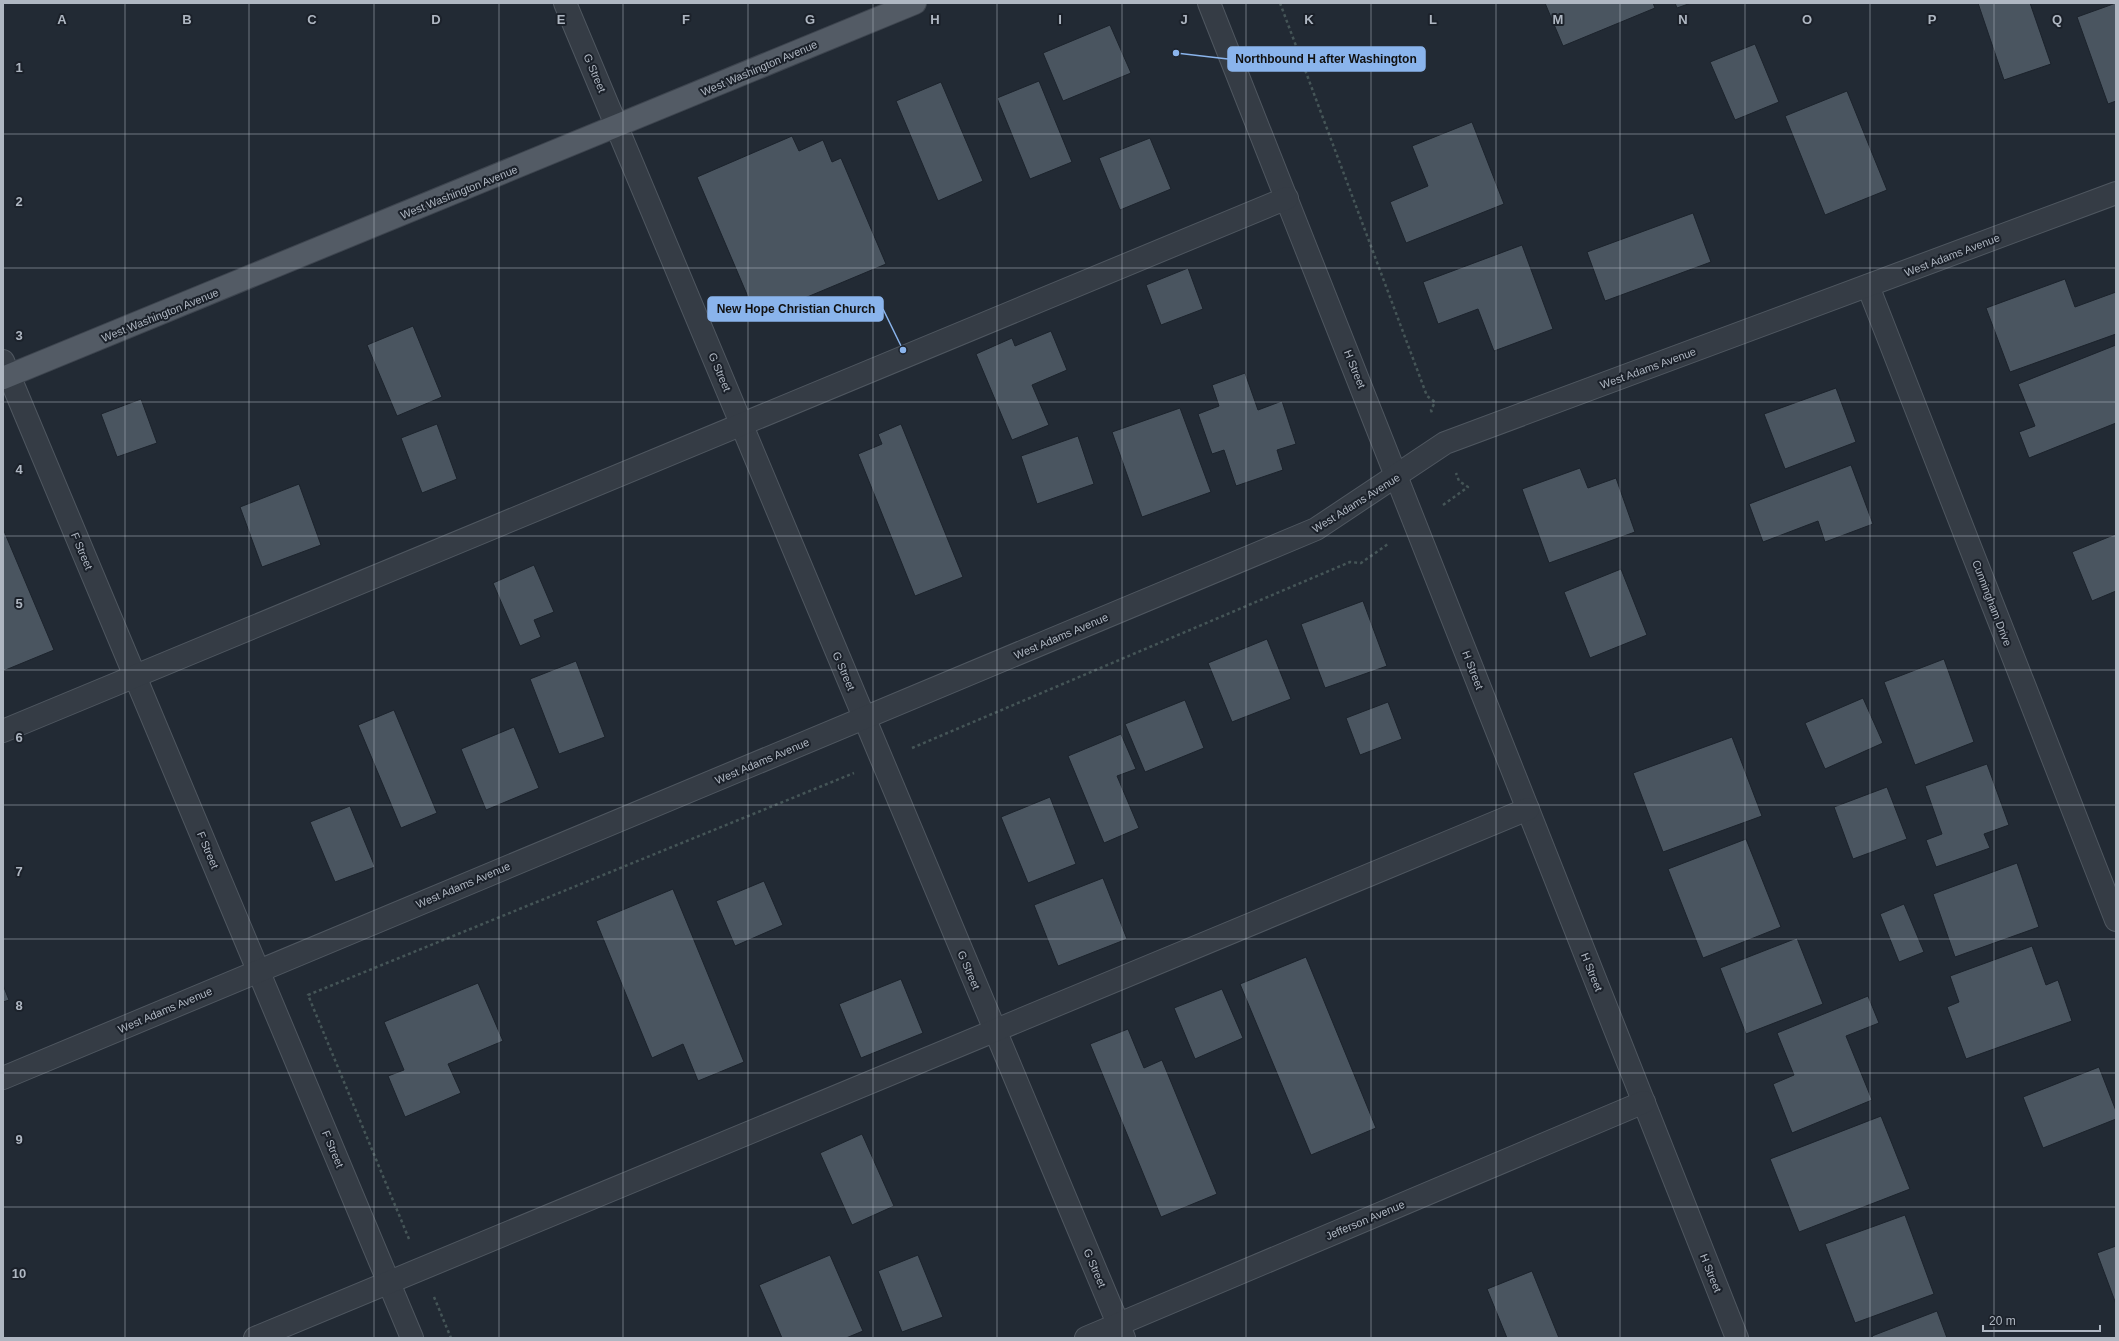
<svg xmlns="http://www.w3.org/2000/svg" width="2119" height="1341" font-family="Arial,sans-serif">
<rect width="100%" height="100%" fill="#222a34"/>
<g fill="#4a5560" stroke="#1c232c">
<polygon points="1545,3 1653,3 1655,8 1563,46"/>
<polygon points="1675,3 1691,3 1677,8"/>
<polygon points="1978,3 2030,3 2051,64 2004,80"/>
<polygon points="2116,3 2116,101 2108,104 2077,17"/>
<polygon points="1110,25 1131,73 1063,101 1043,53"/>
<polygon points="1755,44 1779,102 1735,120 1710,62"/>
<polygon points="1039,81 1072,162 1030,179 997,98"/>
<polygon points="941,82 983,181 938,201 896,101"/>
<polygon points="1847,91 1887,190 1825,215 1785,116"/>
<polygon points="1472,122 1504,204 1406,243 1390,202 1428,186 1412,146"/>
<polygon points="792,136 799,151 823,140 832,162 841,158 886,264 757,318 697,177"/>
<polygon points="1150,138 1171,189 1120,210 1099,158"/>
<polygon points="1693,213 1711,262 1605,301 1587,252"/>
<polygon points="1522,245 1553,329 1494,351 1478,309 1438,324 1423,282"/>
<polygon points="1188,268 1203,309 1161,325 1146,285"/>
<polygon points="2065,279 2075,307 2116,292 2116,334 2010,372 1986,308"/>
<polygon points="413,326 442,397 397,416 367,345"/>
<polygon points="1051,331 1067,370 1032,385 1049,425 1012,440 976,354 1012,338 1015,346"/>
<polygon points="2116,345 2116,423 2029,458 2019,432 2035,426 2018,384"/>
<polygon points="1245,373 1258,410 1282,401 1296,444 1277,450 1283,470 1236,486 1224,450 1212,454 1198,414 1219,406 1212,385"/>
<polygon points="1836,388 1856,442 1785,469 1764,414"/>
<polygon points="141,399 157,443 117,457 101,414"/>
<polygon points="1180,408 1211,492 1142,517 1112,432"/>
<polygon points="437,424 457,479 422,493 401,438"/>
<polygon points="901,424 963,577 915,596 858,454 882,444 878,434"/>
<polygon points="1078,436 1094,484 1037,504 1021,456"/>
<polygon points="1851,465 1873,524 1825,542 1818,521 1763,542 1749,504"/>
<polygon points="1580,468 1588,488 1616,478 1635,532 1549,563 1522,489"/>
<polygon points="299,484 321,545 262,567 240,507"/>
<polygon points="4,531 54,650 3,671 3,532"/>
<polygon points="2116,534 2116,591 2092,601 2072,552"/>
<polygon points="534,565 554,612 534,620 541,637 520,646 493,583"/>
<polygon points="1621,569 1647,635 1590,658 1564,592"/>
<polygon points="1363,601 1387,666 1325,688 1301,624"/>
<polygon points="1267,639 1291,699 1232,722 1208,663"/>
<polygon points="1944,659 1974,742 1915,765 1884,682"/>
<polygon points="576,661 605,737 559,754 530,679"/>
<polygon points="1863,698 1883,743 1825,769 1805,723"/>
<polygon points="1185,700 1204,748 1145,772 1125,724"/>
<polygon points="1388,702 1402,739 1360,755 1346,718"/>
<polygon points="394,710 437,813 401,828 358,725"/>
<polygon points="514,727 539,788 486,810 461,749"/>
<polygon points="1121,734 1136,769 1117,776 1139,828 1104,843 1068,756"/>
<polygon points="1732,737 1762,816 1663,852 1633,773"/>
<polygon points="1987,764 2009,825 1984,834 1990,848 1936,867 1926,840 1942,834 1925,786"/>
<polygon points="1887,787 1907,839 1853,859 1834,807"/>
<polygon points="1050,797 1076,864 1028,883 1001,817"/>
<polygon points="350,806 375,867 335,882 310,822"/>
<polygon points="1746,839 1781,927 1703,958 1668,869"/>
<polygon points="2017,863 2039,927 1955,957 1933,894"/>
<polygon points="1103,878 1127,939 1058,966 1034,905"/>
<polygon points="764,881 783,925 735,946 716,901"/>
<polygon points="673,889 744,1062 698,1081 683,1044 652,1058 596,921"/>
<polygon points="1904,904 1924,952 1899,962 1880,914"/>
<polygon points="1797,938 1823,1004 1746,1034 1720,968"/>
<polygon points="2032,946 2046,985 2058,980 2072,1021 1966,1059 1947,1007 1959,1002 1950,976"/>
<polygon points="1306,957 1376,1128 1311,1155 1240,984"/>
<polygon points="901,979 923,1033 861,1058 839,1004"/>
<polygon points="478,983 503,1041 448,1064 461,1093 405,1117 388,1076 404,1070 384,1022"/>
<polygon points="3,985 9,1000 3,1002"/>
<polygon points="1222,989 1243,1038 1195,1059 1174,1008"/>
<polygon points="1868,996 1879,1023 1846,1036 1872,1100 1792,1133 1773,1084 1794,1075 1777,1033"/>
<polygon points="1128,1029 1144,1068 1162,1060 1217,1194 1161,1217 1090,1044"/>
<polygon points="2099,1067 2116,1111 2116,1119 2043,1148 2023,1097"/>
<polygon points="1881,1116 1910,1189 1799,1232 1770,1159"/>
<polygon points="862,1134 894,1206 852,1225 820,1153"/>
<polygon points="1905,1215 1934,1294 1855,1323 1825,1244"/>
<polygon points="2116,1246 2116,1304 2097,1253"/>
<polygon points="830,1255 863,1331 846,1338 782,1338 759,1285"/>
<polygon points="918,1255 943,1317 902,1332 878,1271"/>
<polygon points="1532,1271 1559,1338 1507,1338 1487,1289"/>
<polygon points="1937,1311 1947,1338 1873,1338 1872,1336"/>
</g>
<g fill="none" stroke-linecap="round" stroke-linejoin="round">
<defs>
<g id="minor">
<polyline points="565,3 1124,1338"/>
<polyline points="1209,3 1737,1338"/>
<polyline points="1868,286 2116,920"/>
<polyline points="3,361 412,1338"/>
<polyline points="3,731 1287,198"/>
<polyline points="3,1078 1316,529 1445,443 2116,193"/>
<polyline points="255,1338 1528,809"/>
<polyline points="1086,1338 1644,1102"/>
</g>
<polyline id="major" points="3,378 915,3"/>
</defs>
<use href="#minor" stroke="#4f5760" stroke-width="24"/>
<use href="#major" stroke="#3e454f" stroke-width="24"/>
<g stroke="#455557" stroke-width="2.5" stroke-dasharray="3 3" stroke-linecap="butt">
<polyline points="1280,3 1427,396 1435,402 1431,410 1432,413"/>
<polyline points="1443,505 1468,487 1459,481 1456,473"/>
<polyline points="912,748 1350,562 1361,563 1388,544"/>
<polyline points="409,1239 308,995 854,773"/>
<polyline points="434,1297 451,1338"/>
</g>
<use href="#minor" stroke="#353c45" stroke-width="22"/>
<use href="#major" stroke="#535b65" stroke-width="22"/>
</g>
<path fill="none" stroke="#afb7c2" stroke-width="1" stroke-opacity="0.55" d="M125 3V1338M249 3V1338M374 3V1338M499 3V1338M623 3V1338M748 3V1338M873 3V1338M997 3V1338M1122 3V1338M1246 3V1338M1371 3V1338M1496 3V1338M1620 3V1338M1745 3V1338M1870 3V1338M1994 3V1338M3 134H2116M3 268H2116M3 402H2116M3 536H2116M3 670H2116M3 805H2116M3 939H2116M3 1073H2116M3 1207H2116"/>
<g text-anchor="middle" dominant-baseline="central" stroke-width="4" stroke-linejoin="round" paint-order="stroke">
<g font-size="11" fill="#afb7c2" stroke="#1b212a">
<text transform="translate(759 68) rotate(-23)">West Washington Avenue</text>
<text transform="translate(595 73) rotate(67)">G Street</text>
<text transform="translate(459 192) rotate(-22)">West Washington Avenue</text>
<text transform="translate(1952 255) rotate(-21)">West Adams Avenue</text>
<text transform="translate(160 315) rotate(-22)">West Washington Avenue</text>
<text transform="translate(1648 368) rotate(-20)">West Adams Avenue</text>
<text transform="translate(1355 369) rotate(68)">H Street</text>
<text transform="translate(720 372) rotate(67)">G Street</text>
<text transform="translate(1356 503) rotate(-32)">West Adams Avenue</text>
<text transform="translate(82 551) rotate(67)">F Street</text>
<text transform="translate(1992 603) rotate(69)">Cunningham Drive</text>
<text transform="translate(1061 636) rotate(-23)">West Adams Avenue</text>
<text transform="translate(1473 670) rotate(69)">H Street</text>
<text transform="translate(844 671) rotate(67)">G Street</text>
<text transform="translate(762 761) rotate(-23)">West Adams Avenue</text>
<text transform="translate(208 850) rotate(67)">F Street</text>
<text transform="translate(463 885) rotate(-23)">West Adams Avenue</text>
<text transform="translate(969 970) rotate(67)">G Street</text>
<text transform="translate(1592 972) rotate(68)">H Street</text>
<text transform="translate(165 1010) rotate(-23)">West Adams Avenue</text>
<text transform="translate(333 1149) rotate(67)">F Street</text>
<text transform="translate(1365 1220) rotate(-23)">Jefferson Avenue</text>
<text transform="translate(1095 1268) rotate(67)">G Street</text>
<text transform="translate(1711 1273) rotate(68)">H Street</text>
</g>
</g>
<g font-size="13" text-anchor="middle" font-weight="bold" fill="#afb7c2" stroke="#1b212a" stroke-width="4" stroke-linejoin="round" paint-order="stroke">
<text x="62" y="24">A</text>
<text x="187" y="24">B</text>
<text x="312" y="24">C</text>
<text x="436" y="24">D</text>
<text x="561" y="24">E</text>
<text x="686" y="24">F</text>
<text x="810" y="24">G</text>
<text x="935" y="24">H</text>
<text x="1060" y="24">I</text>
<text x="1184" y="24">J</text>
<text x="1309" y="24">K</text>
<text x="1433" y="24">L</text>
<text x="1558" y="24">M</text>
<text x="1683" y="24">N</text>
<text x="1807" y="24">O</text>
<text x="1932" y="24">P</text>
<text x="2057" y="24">Q</text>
<text x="19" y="72">1</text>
<text x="19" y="206">2</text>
<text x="19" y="340">3</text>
<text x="19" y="474">4</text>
<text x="19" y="608">5</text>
<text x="19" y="742">6</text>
<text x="19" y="876">7</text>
<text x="19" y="1010">8</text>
<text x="19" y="1144">9</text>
<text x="19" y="1278">10</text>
</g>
<path fill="none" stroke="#8ab4ec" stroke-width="1.5" d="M1176 53L1228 59M903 350L883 309"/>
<g fill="#8ab4ec" stroke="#1b212a" stroke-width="1.5">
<circle cx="1176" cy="53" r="4"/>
<circle cx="903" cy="350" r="4"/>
</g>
<g fill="#8ab4ec" stroke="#8ab4ec" stroke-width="1.5">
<rect x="1228" y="47" width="197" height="24" rx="4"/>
<rect x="708" y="297" width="175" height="24" rx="4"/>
</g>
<g font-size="12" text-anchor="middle" font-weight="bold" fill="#111">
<text x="1326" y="63">Northbound H after Washington</text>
<text x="796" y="313">New Hope Christian Church</text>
</g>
<rect width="2119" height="1341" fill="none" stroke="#afb7c2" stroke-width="8"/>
<path d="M1983 1325v6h117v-6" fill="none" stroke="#afb7c2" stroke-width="2"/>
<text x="1989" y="1325" font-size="12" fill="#afb7c2" stroke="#1b212a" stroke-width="3" paint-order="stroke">20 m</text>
</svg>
